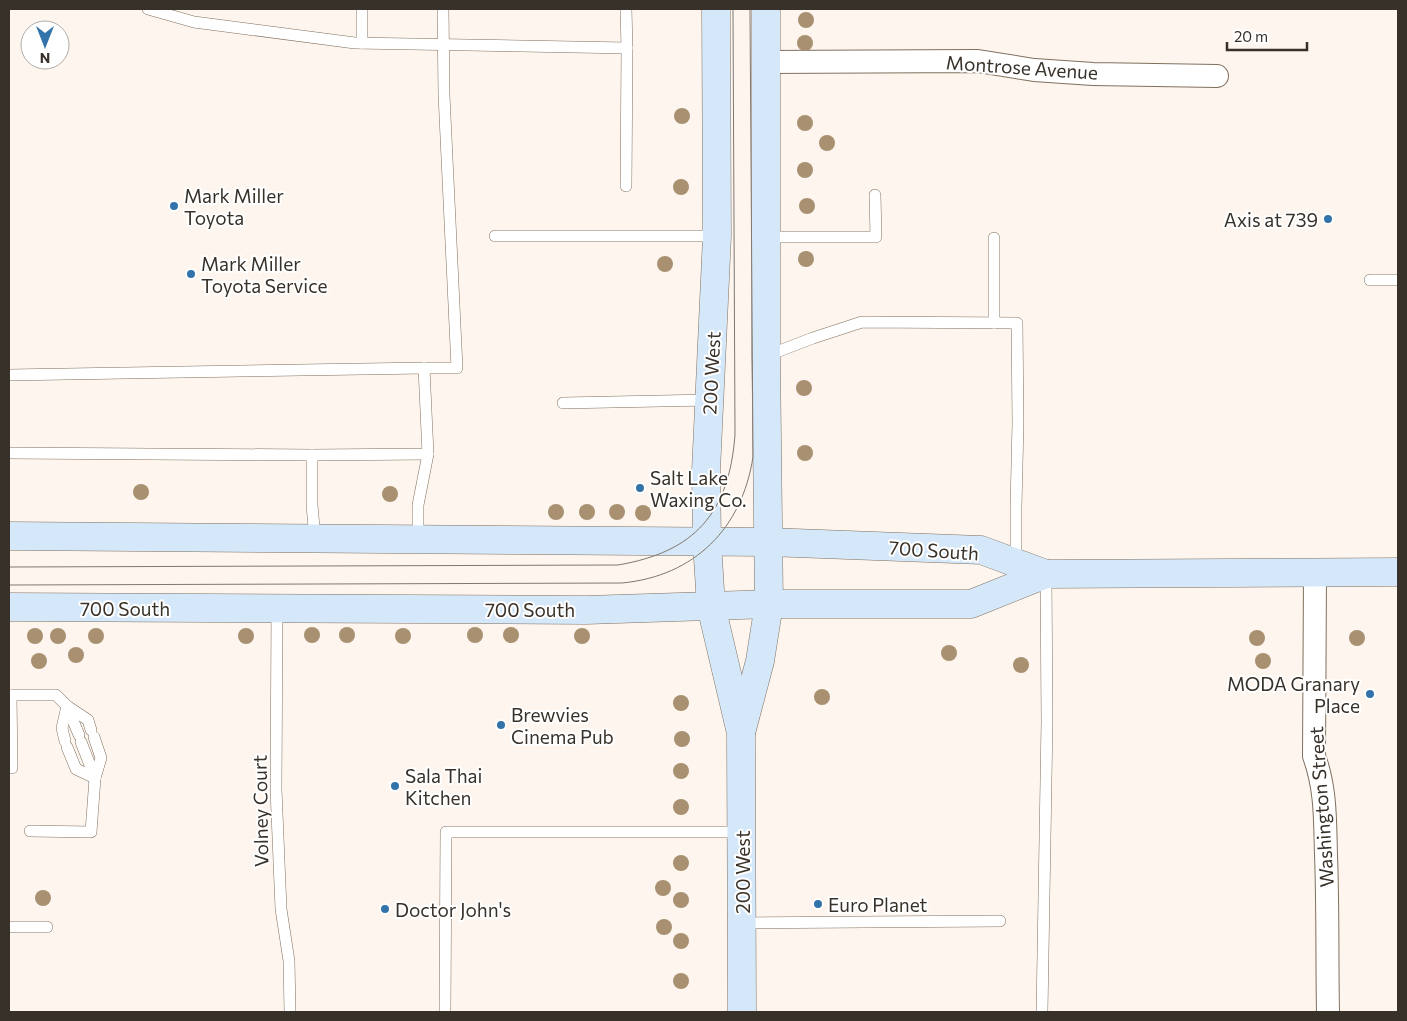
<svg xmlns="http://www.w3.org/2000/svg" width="1407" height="1021" font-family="Commissioner,sans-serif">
<rect width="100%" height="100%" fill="#fdf5ee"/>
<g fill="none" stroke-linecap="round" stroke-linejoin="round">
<defs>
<g id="lane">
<polyline points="148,9 194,22 355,43 627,48 626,9"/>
<polyline points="362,9 362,43"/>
<polyline points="626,186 627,48"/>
<polyline points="495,236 717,236"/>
<polyline points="767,237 876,237 875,195"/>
<polyline points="994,238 994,323"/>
<polyline points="1370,280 1398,280"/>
<polyline points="766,356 813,338 862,322 1017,323 1018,423 1016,506 1016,562"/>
<polyline points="9,375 424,368"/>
<polyline points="563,403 709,400"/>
<polyline points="9,453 312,455 312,505 315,539"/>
<polyline points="312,455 428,454"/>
<polyline points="418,539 418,505 428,454 424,368 457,368 444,95 443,9"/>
<polyline points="277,608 276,789 281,909 289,961 290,1012"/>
<polyline points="9,695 56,695 67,706 88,720 91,730"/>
<polyline points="67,706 79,735"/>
<polyline points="65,741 62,728 67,706"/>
<polyline points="81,742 95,778"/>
<polyline points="67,747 76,769 95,778"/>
<polyline points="9,768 12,768 11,695"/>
<polyline points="30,831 91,832 95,778 101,758 94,737"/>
<polyline points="742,923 1000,921"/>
<polyline points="9,927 47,927"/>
<polyline points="445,1012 446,832 741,832"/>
<polyline points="1042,1012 1047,722 1046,574"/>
</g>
<g id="street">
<polyline points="767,62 978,61 1034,70 1093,74 1217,76"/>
<path d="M1315 573 1314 756C1326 789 1325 820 1326 855 1328 907 1327 960 1328 1012"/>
</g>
<g id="secondary">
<polyline points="716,9 717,236 706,471 707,542 711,606 741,733 742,1012"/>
<polyline points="9,536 768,542 981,550 1046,574"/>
<polyline points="9,607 586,610 769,604 971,604 1046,574 1398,572"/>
<polyline points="742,729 760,661 769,604 766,356 766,9"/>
</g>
</defs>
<use href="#lane" stroke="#80705e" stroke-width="12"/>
<use href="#street" stroke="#80705e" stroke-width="24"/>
<use href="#secondary" stroke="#80705e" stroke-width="29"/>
<use href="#lane" stroke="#fff" stroke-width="11"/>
<use href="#street" stroke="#fff" stroke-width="22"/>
<use href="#secondary" stroke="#d4e8fa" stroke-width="28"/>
<g stroke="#7f7870" stroke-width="1">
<path d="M9 567 618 565C695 552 729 513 735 435L733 9"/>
<path d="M9 585 622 583C695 576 742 528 753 457L750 9"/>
</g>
</g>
<g fill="#a89071">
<circle cx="806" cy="20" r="8"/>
<circle cx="805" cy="43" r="8"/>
<circle cx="682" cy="116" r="8"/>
<circle cx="805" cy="123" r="8"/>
<circle cx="827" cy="143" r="8"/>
<circle cx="805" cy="170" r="8"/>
<circle cx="681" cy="187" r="8"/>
<circle cx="807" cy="206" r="8"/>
<circle cx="806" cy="259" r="8"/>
<circle cx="665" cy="264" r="8"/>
<circle cx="804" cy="388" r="8"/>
<circle cx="805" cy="453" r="8"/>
<circle cx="141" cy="492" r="8"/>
<circle cx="390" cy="494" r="8"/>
<circle cx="556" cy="512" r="8"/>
<circle cx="587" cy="512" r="8"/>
<circle cx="617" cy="512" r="8"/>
<circle cx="643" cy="513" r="8"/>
<circle cx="312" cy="635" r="8"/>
<circle cx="347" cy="635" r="8"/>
<circle cx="475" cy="635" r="8"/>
<circle cx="511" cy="635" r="8"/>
<circle cx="35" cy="636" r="8"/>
<circle cx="58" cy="636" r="8"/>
<circle cx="96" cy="636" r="8"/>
<circle cx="246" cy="636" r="8"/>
<circle cx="403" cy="636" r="8"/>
<circle cx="582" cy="636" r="8"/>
<circle cx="1257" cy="638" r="8"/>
<circle cx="1357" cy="638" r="8"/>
<circle cx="949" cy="653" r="8"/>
<circle cx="76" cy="655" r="8"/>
<circle cx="39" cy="661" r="8"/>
<circle cx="1263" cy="661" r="8"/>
<circle cx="1021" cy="665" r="8"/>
<circle cx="822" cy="697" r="8"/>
<circle cx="681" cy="703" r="8"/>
<circle cx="682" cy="739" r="8"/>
<circle cx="681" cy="771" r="8"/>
<circle cx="681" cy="807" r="8"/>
<circle cx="681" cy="863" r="8"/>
<circle cx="663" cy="888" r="8"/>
<circle cx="43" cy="898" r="8"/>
<circle cx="681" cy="900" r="8"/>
<circle cx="664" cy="927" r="8"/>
<circle cx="681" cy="941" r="8"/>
<circle cx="681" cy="981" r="8"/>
</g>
<g fill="#3273aa" stroke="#fff" stroke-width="2">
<circle cx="174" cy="206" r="5"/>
<circle cx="1328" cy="219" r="5"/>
<circle cx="191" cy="274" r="5"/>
<circle cx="640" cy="488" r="5"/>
<circle cx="1370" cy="694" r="5"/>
<circle cx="501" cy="725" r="5"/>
<circle cx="395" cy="786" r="5"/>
<circle cx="818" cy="904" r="5"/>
<circle cx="385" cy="909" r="5"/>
</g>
<g text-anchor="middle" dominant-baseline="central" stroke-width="4" stroke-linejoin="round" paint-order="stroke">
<g font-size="19" fill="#383129" stroke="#fff">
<text transform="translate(1022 67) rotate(4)">Montrose Avenue</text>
<text transform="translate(711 373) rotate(-87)">200 West</text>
<text transform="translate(934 550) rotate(4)">700 South</text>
<text x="125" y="608">700 South</text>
<text x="530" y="609">700 South</text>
<text transform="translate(1321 807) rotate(-94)">Washington Street</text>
<text transform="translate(260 811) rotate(-91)">Volney Court</text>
<text transform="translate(742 872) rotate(-90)">200 West</text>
</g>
<g font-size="19" fill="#383129" stroke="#fff" text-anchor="start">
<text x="184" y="195">Mark Miller<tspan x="184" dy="22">Toyota</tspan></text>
<text x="1318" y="219" text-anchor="end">Axis at 739</text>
<text x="201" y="263">Mark Miller<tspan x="201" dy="22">Toyota Service</tspan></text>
<text x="650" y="477">Salt Lake<tspan x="650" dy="22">Waxing Co.</tspan></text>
<text x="1360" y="683" text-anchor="end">MODA Granary<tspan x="1360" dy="22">Place</tspan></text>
<text x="511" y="714">Brewvies<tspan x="511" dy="22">Cinema Pub</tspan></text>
<text x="405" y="775">Sala Thai<tspan x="405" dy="22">Kitchen</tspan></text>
<text x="828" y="904">Euro Planet</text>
<text x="395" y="909">Doctor John's</text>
</g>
</g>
<rect width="1407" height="1021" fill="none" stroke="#383129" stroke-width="20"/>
<g transform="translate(45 45) rotate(180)"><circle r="24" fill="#ffffff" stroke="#afada9"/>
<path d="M0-4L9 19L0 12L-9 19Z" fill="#3273aa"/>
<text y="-8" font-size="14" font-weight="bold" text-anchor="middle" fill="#383129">N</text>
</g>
<path d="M1227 42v8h80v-8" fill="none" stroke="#383129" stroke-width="2.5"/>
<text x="1234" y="42" font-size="15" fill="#383129" stroke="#ffffff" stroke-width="4" paint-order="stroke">20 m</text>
</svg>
